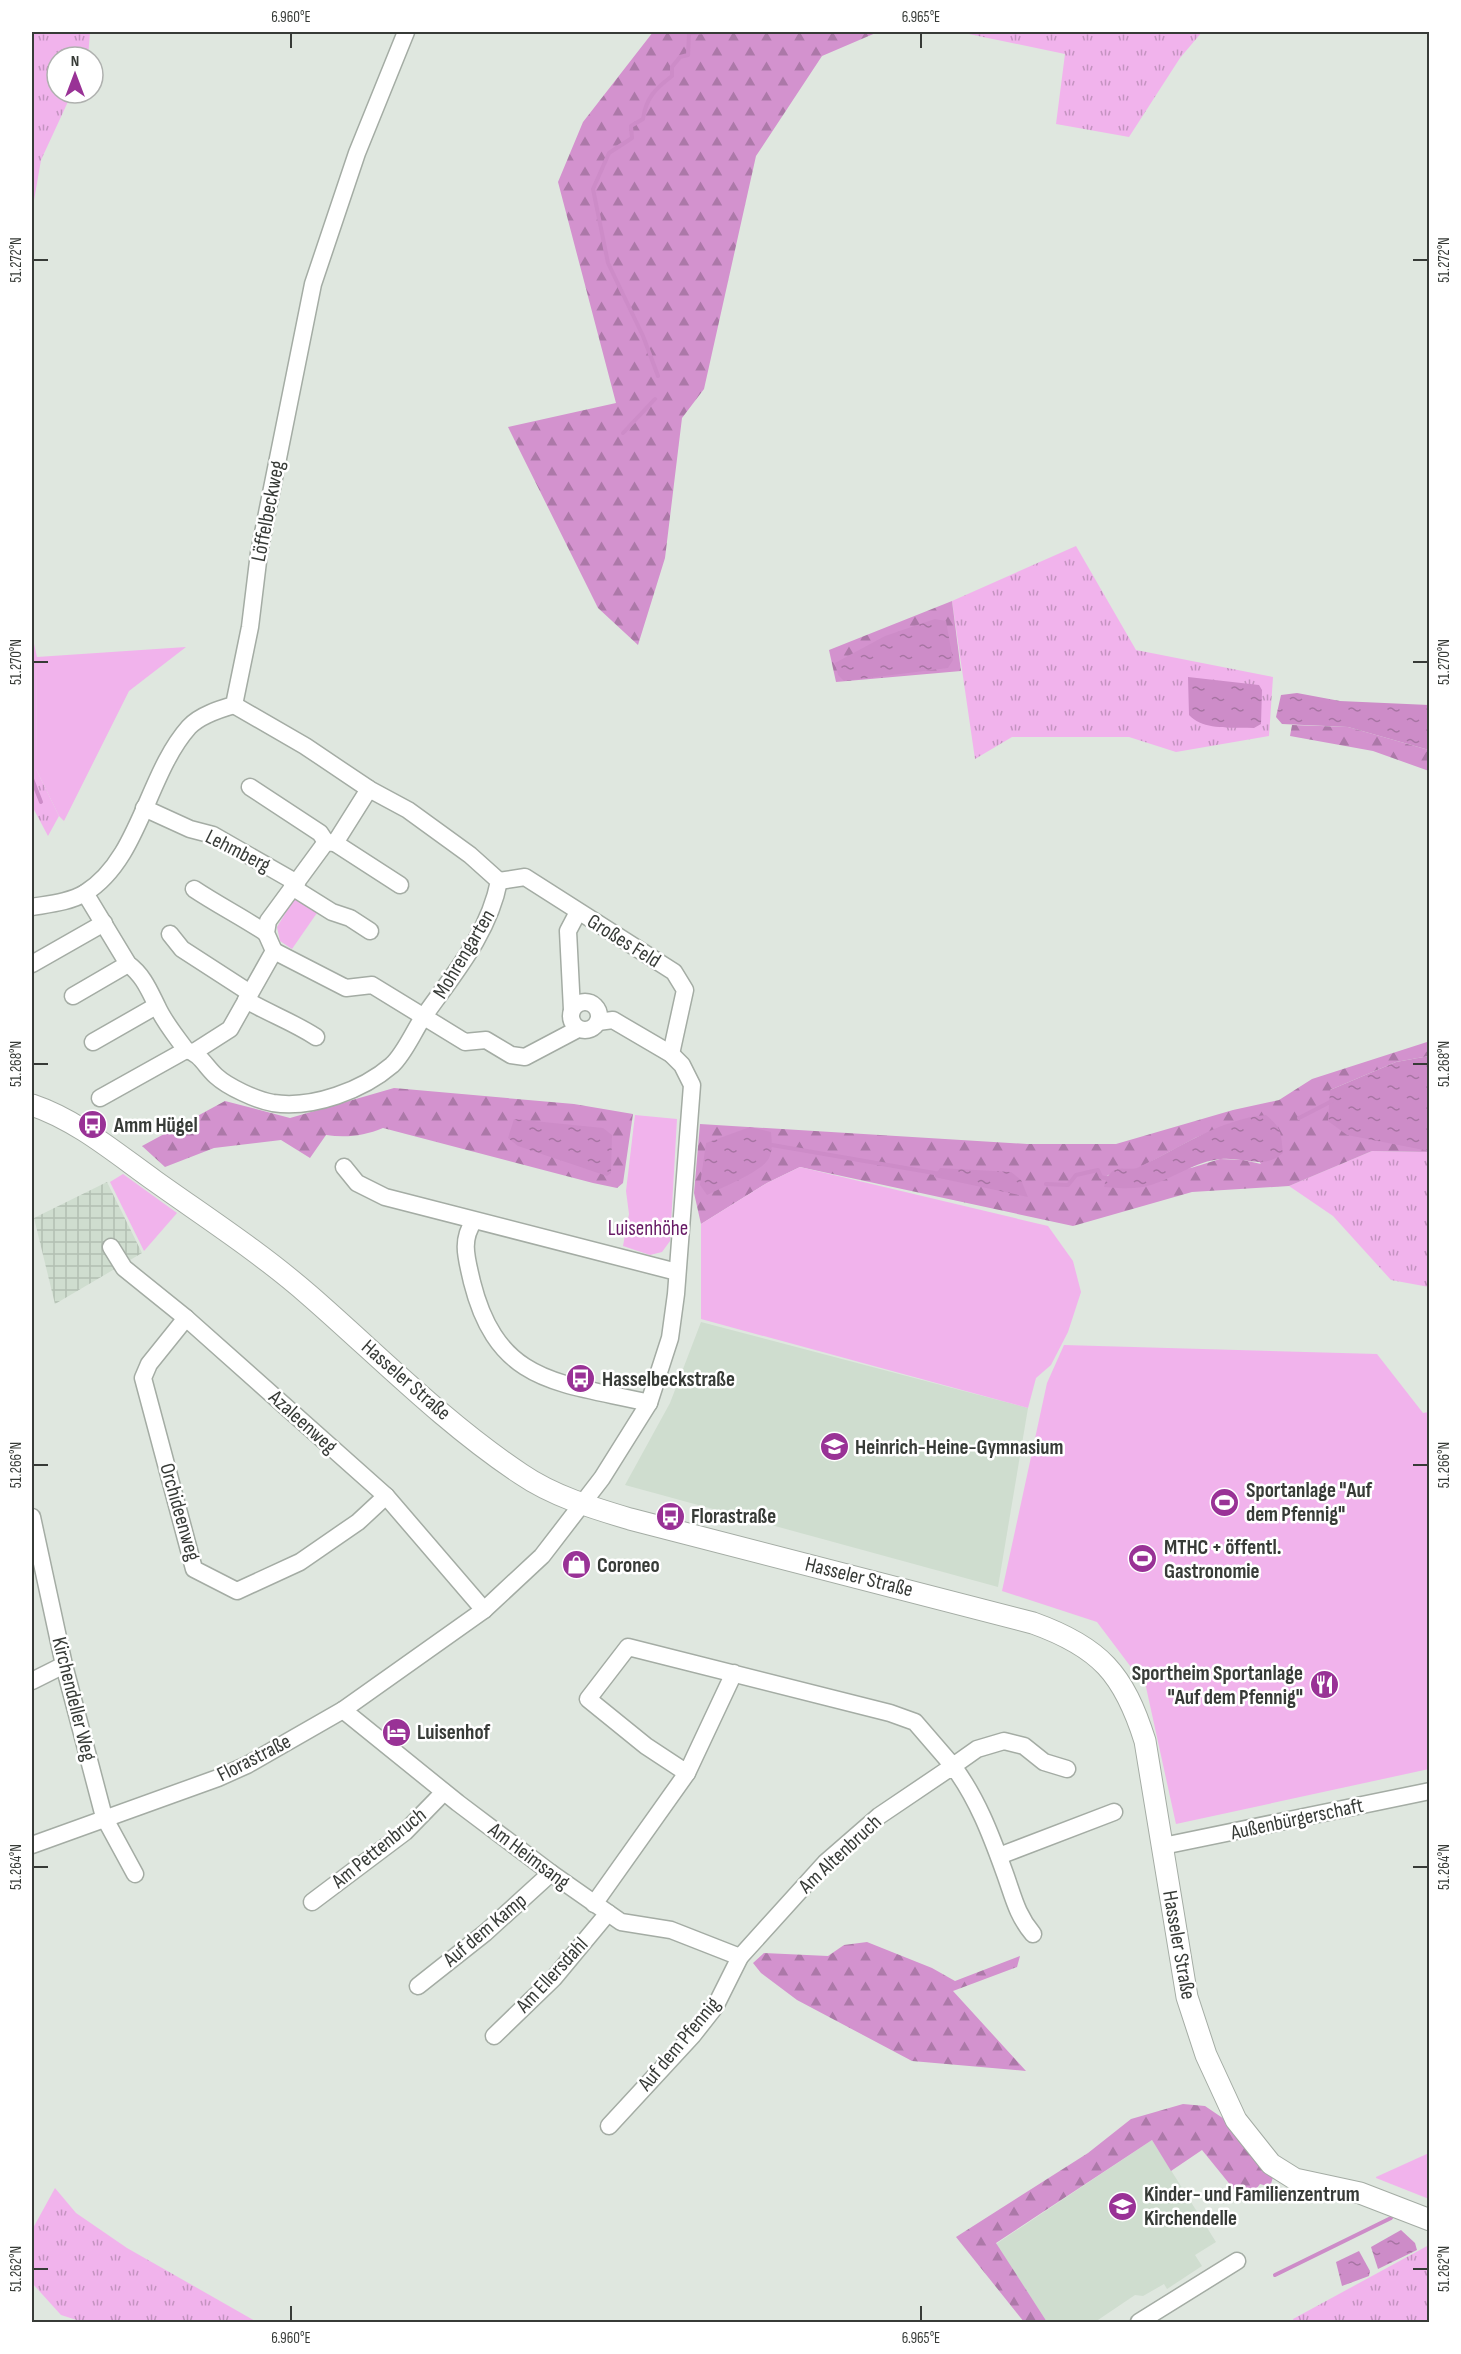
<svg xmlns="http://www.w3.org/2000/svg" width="1461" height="2354" font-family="'Sofia Sans Condensed',sans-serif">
<defs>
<pattern id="industrial-grid" width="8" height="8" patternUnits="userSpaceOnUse" patternTransform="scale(1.5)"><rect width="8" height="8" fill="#cfddcf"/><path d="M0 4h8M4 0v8" fill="none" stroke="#b2bfb2"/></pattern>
<pattern id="grass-tufts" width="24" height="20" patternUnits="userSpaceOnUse" patternTransform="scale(1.5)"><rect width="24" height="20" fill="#f1b3ec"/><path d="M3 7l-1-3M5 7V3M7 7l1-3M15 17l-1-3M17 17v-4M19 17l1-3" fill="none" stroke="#c493c0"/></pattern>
<pattern id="forest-firs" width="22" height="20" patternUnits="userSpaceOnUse" patternTransform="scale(1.5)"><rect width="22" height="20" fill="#d392ce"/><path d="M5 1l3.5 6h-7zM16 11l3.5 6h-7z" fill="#ac78a8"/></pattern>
<pattern id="water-ripples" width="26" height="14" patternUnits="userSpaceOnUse" patternTransform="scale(1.5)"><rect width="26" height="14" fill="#cd8cc8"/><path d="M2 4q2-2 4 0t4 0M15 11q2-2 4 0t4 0" fill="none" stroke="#a774a3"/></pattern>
</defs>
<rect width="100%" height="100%" fill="#dfe7df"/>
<g fill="#cfddcf">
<polygon points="701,1322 1028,1408 998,1587 625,1485 670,1403"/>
<polygon points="1152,2140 1216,2242 1195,2255 1202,2266 1167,2289 1164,2284 1143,2296 1135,2295 1095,2322 1047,2322 996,2244"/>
</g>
<polygon fill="url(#industrial-grid)" points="107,1182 142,1253 55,1304 34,1218"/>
<g fill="url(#grass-tufts)">
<polygon points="32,32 90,32 88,57 57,57 57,93 72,93 41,160 32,212"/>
<polygon points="959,32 1202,32 1180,58 1129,137 1056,124 1065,54"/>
<polygon points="1076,546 1136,650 1273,677 1269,736 1176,752 1129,737 1012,737 975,759 952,601"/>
<polygon points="32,635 37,657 36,769 59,816 48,836 32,806"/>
<polygon points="1372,1151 1429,1152 1429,1287 1391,1280 1333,1216 1289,1186"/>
<polygon points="55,2188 76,2213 127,2248 257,2322 83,2322 61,2315 32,2283 32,2230"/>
<polygon points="1429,2245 1429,2322 1294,2322 1293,2319"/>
</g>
<g fill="url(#forest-firs)" fill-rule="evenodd">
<polygon points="653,32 878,32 822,56 756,156 704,389 682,418 665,558 638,645 598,608 508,427 616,403 558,182 583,122"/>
<polygon points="952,601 961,671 836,682 829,650"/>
<polygon points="1292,725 1348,727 1429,750 1429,771 1373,751 1290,736"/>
<path d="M1427 1042H1429V1056L1396 1062 1330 1090 1429 1152 1372 1151 1289 1186 1192 1192 1073 1226 800 1167 767 1183 701 1224 694 1193 700 1124 1027 1144H1116L1233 1110 1279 1100 1312 1079ZM1231 1123 1261 1164 1243 1160 1220 1159 1191 1168 1107 1176 1117 1169H1137L1195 1138Z"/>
<path d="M394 1088 574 1104 633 1114 623 1183 617 1188 593 1183 383 1128C364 1136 346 1138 326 1135L310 1158 281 1140 214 1148 165 1167 142 1146 225 1101 290 1118Z"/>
<polygon points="867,1942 932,1968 955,1981 1020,1956 1017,1967 953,1991 1026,2071 912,2061 797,2000 761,1973 753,1963 764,1953 828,1956 844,1945"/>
<polygon points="1183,2104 1205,2106 1230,2123 1274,2174 1270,2187 1260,2184 1245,2203 1202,2150 1171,2171 1152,2140 996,2243 1047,2322 1024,2322 956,2237 1088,2153 1131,2119"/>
</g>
<g fill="#f1b3ec">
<polygon points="186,647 129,691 64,821 59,816 36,769 37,657"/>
<polygon points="296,896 319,910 292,949 280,941 277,927"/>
<polygon points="635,1115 677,1119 670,1241 662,1252 650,1255 623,1246 629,1214 626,1191"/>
<polygon points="800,1167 1048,1226 1073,1261 1081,1292 1068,1332 1051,1365 1036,1378 1028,1408 701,1319 701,1224 767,1183"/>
<polygon points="123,1174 177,1213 144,1251 110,1182"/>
<polygon points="1064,1345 1377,1354 1423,1413 1429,1412 1429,1769 1176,1824 1146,1687 1097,1622 1002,1591 1047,1383"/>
<polygon points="1429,2153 1429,2199 1376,2178 1376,2177"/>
</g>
<g fill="url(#water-ripples)">
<polygon points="935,619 946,621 953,660 948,668 844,681 838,675 835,663 885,636"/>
<path d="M1188 677 1259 685 1262 690 1261 724 1254 728C1233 727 1204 731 1189 715Z"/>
<polygon points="1297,693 1340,701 1429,705 1429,750 1348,727 1282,724 1276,717 1281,695"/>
<polygon points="1429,1056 1429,1151 1347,1135 1328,1121 1330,1090 1396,1062"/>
<path d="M1266 1115C1282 1128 1281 1133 1283 1153 1264 1170 1244 1157 1221 1159 1196 1161 1174 1178 1151 1185 1136 1190 1119 1188 1104 1187 1106 1179 1108 1172 1117 1169 1123 1167 1132 1171 1139 1167 1180 1148 1219 1119 1266 1115Z"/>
<polygon points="514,1119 603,1128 612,1135 611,1173 607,1176 518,1146 508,1138"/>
<path d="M750 1127 771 1132C772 1141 773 1154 767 1161 758 1173 721 1188 707 1195L700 1185 706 1143Z"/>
<polygon points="940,1168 1011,1172 1021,1180 1028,1197 934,1177"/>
<polygon points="1401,2230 1415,2243 1417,2250 1378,2269 1371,2247"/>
<polygon points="1359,2251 1370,2271 1369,2276 1342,2286 1336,2262"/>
</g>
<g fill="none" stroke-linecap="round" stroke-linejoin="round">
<g stroke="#cd8cc8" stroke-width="4">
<path d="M658 376 643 336 608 263 593 189 609 153 632 138 631 126 643 119C646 98 655 89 672 76V67L680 57 688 55 689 33 707 32"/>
<polyline points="623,433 655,399"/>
<polyline points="32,779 41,802"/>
<polyline points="1299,1118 1332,1101"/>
<polyline points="772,1145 940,1174"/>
<polyline points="1046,1184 1068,1185 1076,1175 1098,1170 1101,1177 1109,1179"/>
<polyline points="1275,2275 1391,2218"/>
</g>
<defs>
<g id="minor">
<polyline points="250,787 320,833 326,842"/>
<polyline points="144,808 190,829 213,835 297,883"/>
<polyline points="335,843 400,885"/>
<polyline points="499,881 525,877 674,972 685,990 671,1054"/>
<polyline points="292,887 332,912 350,918 370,931"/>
<path d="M194 889C218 905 242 917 266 933"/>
<path d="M85 893 128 964C143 975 149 990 157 1006 164 1022 176 1036 186 1050 200 1053 205 1066 216 1076 228 1087 256 1100 273 1103 313 1109 363 1090 392 1065 404 1054 413 1033 422 1019 452 976 489 934 499 881L470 855 408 810 369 789 305 746 234 705"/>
<path d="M32 907C49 904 70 902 85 893 140 859 147 774 189 727 200 715 220 709 234 705L250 627 259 553 313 284 357 153 406 32"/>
<polyline points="170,934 182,949 250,993"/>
<polyline points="274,951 346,988 372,985 465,1042 486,1040 511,1055 525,1057 578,1029"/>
<polyline points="32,964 104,923"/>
<polyline points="73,996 128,964"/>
<path d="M246 1000C270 1014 293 1022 316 1037"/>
<circle cx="585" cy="1016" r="14"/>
<polyline points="572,1010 568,931 578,912"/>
<polyline points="93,1042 156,1006"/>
<polyline points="194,1052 230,1029 274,951 266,933 268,921 326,842 335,843 369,789"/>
<polyline points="100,1098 186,1050"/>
<polyline points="344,1167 357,1183 385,1197 677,1272"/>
<path d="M474 1221C460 1241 467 1259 472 1282 498 1385 559 1382 649 1403"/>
<polyline points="111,1247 124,1268 186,1318 386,1496 484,1610"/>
<polyline points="186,1318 149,1364 143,1378 194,1569 237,1591 300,1562 358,1522 386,1496"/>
<polyline points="32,1517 64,1665 104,1817 135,1874"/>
<polyline points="734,1673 687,1773 646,1746 588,1699 628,1647 890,1713 915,1722 953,1766 977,1749 1004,1741 1024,1746 1044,1762 1067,1769"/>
<polyline points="32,1681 64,1665"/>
<polyline points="343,1710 458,1803 551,1873 621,1922 671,1930 740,1957"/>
<polyline points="32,1845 218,1778 247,1765 343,1710 484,1610 542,1556 602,1478 649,1403 670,1338 676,1294 692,1085 682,1065 671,1054 613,1020 598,1022"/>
<polyline points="1163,1846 1430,1791"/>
<polyline points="999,1856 1114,1812"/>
<polyline points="312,1902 405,1832 444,1792"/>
<polyline points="594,1904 687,1773"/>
<polyline points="418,1986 485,1933 551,1873"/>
<polyline points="494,2036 554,1978 608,1913"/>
<path d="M609 2126 693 2035 715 2007 740 1957 825 1863 879 1816 953 1766C977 1798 991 1835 1004 1871 1013 1895 1016 1914 1033 1934"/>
<polyline points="1139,2322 1237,2261"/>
</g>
<path id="major" d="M32 1105C77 1120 117 1154 155 1181 207 1218 261 1253 309 1295 378 1355 444 1423 521 1474 553 1496 593 1508 630 1519L1033 1623C1100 1647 1124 1674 1145 1741L1187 1997 1206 2055 1236 2120 1271 2164 1295 2179 1360 2193 1430 2220"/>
</defs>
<use href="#minor" stroke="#a4aca4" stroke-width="19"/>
<use href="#major" stroke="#a4aca4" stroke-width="23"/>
<use href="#minor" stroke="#fff" stroke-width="16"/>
<use href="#major" stroke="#fff" stroke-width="21"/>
</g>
<path fill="none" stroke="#373b37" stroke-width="2" d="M291 33V48M921 33V48M33 260H48M1413 260H1428M33 662H48M1413 662H1428M33 1064H48M1413 1064H1428M33 1465H48M1413 1465H1428M33 1867H48M1413 1867H1428M33 2269H48M1413 2269H1428M291 2306V2321M921 2306V2321"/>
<defs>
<symbol id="bus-disc" viewBox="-11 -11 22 22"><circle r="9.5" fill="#993296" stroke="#fff"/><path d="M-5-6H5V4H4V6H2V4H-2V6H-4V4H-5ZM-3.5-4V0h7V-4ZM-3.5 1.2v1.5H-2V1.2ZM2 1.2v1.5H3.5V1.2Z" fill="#fff"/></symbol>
<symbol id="school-disc" viewBox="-11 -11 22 22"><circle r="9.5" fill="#993296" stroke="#fff"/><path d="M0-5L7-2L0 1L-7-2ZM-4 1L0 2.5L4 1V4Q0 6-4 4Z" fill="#fff"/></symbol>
<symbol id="stadium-disc" viewBox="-11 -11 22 22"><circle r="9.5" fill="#993296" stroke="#fff"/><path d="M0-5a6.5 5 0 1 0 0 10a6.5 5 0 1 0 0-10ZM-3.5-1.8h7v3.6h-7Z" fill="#fff"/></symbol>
<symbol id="shop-disc" viewBox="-11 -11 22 22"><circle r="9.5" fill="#993296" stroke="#fff"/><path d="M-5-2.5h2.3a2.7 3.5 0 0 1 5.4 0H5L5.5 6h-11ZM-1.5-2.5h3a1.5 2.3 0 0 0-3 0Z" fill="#fff"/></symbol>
<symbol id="restaurant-disc" viewBox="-11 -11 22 22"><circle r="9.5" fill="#993296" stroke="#fff"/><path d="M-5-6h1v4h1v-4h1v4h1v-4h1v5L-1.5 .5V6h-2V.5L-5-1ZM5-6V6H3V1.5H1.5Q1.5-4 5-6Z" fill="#fff"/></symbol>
<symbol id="hotel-disc" viewBox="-11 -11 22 22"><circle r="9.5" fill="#993296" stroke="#fff"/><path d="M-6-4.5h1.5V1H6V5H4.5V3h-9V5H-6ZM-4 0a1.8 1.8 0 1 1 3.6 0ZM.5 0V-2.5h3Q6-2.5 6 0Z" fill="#fff"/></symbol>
</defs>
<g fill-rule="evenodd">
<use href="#bus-disc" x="76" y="1108" width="33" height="33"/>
<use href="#bus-disc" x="564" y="1362" width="33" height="33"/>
<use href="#school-disc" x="818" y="1430" width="33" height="33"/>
<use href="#stadium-disc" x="1208" y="1486" width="33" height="33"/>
<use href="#bus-disc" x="654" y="1500" width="33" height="33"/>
<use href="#stadium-disc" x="1126" y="1542" width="33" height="33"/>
<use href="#shop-disc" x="560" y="1548" width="33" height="33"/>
<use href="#restaurant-disc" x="1308" y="1668" width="33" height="33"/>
<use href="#hotel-disc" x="380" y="1716" width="33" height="33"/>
<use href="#school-disc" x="1106" y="2190" width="33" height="33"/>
</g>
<g text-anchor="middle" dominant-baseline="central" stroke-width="5" stroke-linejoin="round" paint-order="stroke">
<g font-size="21" fill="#373b37" stroke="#fff">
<text transform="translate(268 511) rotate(-79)">Löffelbeckweg</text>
<text transform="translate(238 851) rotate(27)">Lehmberg</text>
<text transform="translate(624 941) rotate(32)">Großes Feld</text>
<text transform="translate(464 954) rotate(-59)">Mohrengarten</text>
<text transform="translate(406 1380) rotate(41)">Hasseler Straße</text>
<text transform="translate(303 1422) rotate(42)">Azaleenweg</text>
<text transform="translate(180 1512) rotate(74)">Orchideenweg</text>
<text transform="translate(859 1577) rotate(14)">Hasseler Straße</text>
<text transform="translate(74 1699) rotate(76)">Kirchendeller Weg</text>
<text transform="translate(254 1758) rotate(-27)">Florastraße</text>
<text transform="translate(1297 1819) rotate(-12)">Außenbürgerschaft</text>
<text transform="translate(379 1848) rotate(-39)">Am Pettenbruch</text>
<text transform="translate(840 1854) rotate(-43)">Am Altenbruch</text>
<text transform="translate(529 1856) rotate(37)">Am Heimsang</text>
<text transform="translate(485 1930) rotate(-40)">Auf dem Kamp</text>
<text transform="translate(1179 1945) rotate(80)">Hasseler Straße</text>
<text transform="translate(552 1975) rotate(-47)">Am Ellersdahl</text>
<text transform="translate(679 2044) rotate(-50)">Auf dem Pfennig</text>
</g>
<g font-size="21" font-weight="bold" fill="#373b37" stroke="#fff" text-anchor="start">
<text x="114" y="1125">Amm Hügel</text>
<text x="602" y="1379">Hasselbeckstraße</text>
<text x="855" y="1447">Heinrich-Heine-Gymnasium</text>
<text x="1246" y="1490">Sportanlage "Auf<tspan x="1246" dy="24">dem Pfennig"</tspan></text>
<text x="691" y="1516">Florastraße</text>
<text x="1164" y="1547">MTHC + öffentl.<tspan x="1164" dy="24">Gastronomie</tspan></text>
<text x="597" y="1565">Coroneo</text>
<text x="1303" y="1673" text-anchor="end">Sportheim Sportanlage<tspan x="1303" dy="24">"Auf dem Pfennig"</tspan></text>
<text x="417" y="1732">Luisenhof</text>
<text x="1144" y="2194">Kinder- und Familienzentrum<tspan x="1144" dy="24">Kirchendelle</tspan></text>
</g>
<g font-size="21" fill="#671a65" stroke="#fff">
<text x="648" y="1228">Luisenhöhe</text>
</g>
</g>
<rect width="1461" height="2354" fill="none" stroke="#ffffff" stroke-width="66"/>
<g transform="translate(75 75)"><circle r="28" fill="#ffffff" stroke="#afb1af" stroke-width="1.5"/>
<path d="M0-4.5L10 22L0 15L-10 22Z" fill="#993296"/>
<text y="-9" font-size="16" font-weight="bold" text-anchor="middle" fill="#373b37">N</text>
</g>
<rect x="33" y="33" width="1395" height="2288" fill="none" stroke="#373b37" stroke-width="2"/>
<g font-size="15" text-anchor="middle" fill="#373b37">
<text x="291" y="22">6.960°E</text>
<text x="921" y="22">6.965°E</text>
<text transform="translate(16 260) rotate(-90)" y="5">51.272°N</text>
<text transform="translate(1444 260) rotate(-90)" y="5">51.272°N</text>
<text transform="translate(16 662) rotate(-90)" y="5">51.270°N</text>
<text transform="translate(1444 662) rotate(-90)" y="5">51.270°N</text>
<text transform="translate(16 1064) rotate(-90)" y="5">51.268°N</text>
<text transform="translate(1444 1064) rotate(-90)" y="5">51.268°N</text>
<text transform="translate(16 1465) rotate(-90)" y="5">51.266°N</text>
<text transform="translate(1444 1465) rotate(-90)" y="5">51.266°N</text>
<text transform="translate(16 1867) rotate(-90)" y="5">51.264°N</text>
<text transform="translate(1444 1867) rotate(-90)" y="5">51.264°N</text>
<text transform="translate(16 2269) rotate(-90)" y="5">51.262°N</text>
<text transform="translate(1444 2269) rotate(-90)" y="5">51.262°N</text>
<text x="291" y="2343">6.960°E</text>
<text x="921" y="2343">6.965°E</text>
</g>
</svg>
